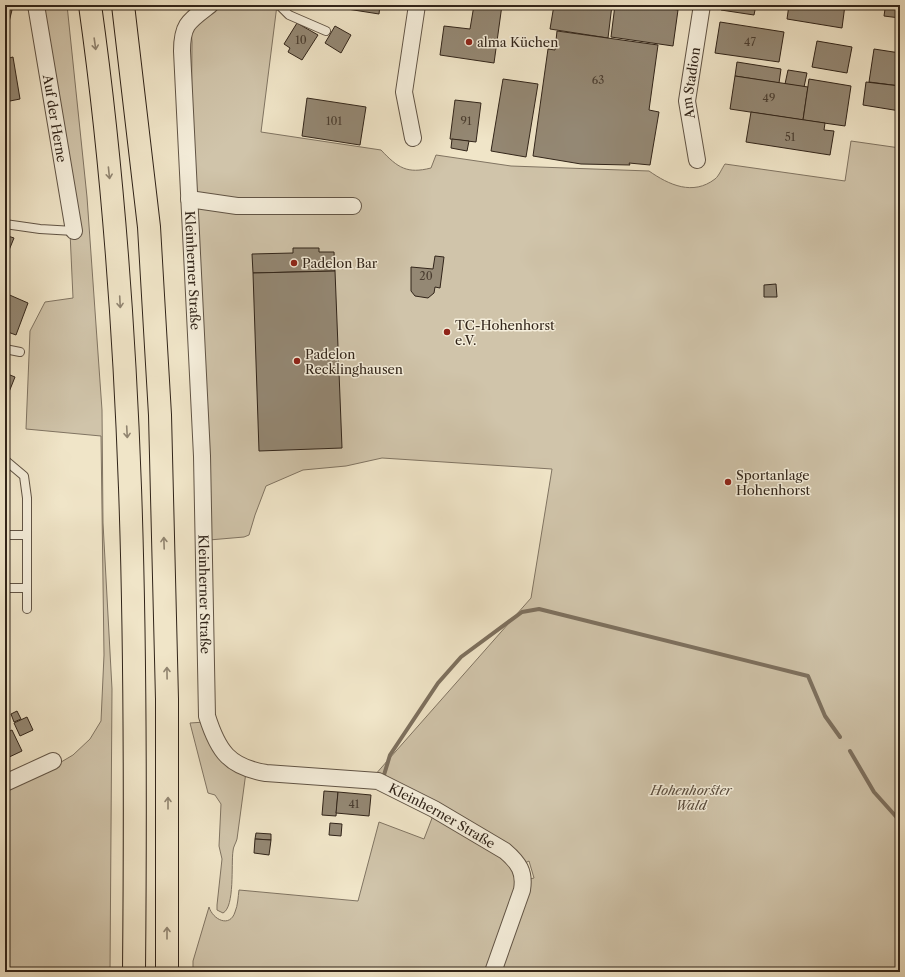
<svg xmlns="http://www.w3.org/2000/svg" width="905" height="977" font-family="'Libre Caslon Text',serif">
<rect width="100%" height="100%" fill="#f0e5c8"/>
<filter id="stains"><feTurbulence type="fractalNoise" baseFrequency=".005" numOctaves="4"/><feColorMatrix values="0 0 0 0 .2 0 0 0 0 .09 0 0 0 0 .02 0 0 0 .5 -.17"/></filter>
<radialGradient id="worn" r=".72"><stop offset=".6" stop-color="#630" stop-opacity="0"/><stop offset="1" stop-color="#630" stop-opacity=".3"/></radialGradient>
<g fill="#d0c4aa" stroke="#807462">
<polygon points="31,5 67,5 87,197 102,410 103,523 112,689 110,972 5,972 5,788 51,768 73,755 90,739 101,721 104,655 101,436 26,429 30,331 45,302 73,298 69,210"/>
<path d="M189 5H277L261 132 381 150C398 168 407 174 431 168L436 155 511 166 649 171C669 185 693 196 715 179 719 176 722 168 725 164L845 181 851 141 900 148V972H498L526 880 534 878 529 861 523 864 374 776 531 598 552 469 382 458 346 466 303 470 266 486 255 515 249 535 244 537 209 540 191 173 192 42Z"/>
<path d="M205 722 246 772 237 839C236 843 233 847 233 851 231 864 235 907 223 913L217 910V905L222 859 219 846 221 804 215 795 208 793 190 723Z"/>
<path d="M434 813 511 865 516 884 488 972H193V961L209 907C213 920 230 928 235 912 238 905 238 897 239 890L358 901 379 822 424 839Z"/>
</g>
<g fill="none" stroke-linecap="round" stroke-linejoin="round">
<g stroke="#7d705e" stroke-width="4">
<polyline points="850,751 874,792 900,821"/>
<polyline points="384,775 390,755 438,683 461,657 522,612 539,609 808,676 825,716 840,737"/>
</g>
</g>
<g fill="#948874" stroke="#312419">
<polygon points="322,5 380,5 379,14"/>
<polygon points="474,5 502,5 494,63 440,55 444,26 470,29"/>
<polygon points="554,5 612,5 608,38 550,29"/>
<polygon points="615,5 644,5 678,10 673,46 611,37"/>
<polygon points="722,5 756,5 754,15 721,10"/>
<polygon points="789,5 845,5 842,28 787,19"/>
<polygon points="870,5 900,5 900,18 884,16 885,9 870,7"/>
<polygon points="5,8 12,10 9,22 5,27"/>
<polygon points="720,22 784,32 779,62 715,53"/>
<polygon points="297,23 318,35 302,60 288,52 290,48 284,44"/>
<polygon points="335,26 351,35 341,53 325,43"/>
<polygon points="557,31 658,45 649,110 659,112 650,165 629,163 630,165 581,164 533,156 548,49 555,50"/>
<polygon points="817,41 852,47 847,73 812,67"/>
<polygon points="874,49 900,53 900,86 869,82"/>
<polygon points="13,57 20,99 5,102 5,59"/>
<polygon points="737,62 781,69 779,83 735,76"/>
<polygon points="788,70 807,73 804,87 785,84"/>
<polygon points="735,76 808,87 803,120 730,109"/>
<polygon points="503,79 538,84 526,157 491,151"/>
<polygon points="809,79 851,86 845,126 803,120"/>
<polygon points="866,82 900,86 900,111 863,105"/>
<polygon points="307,98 366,107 360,145 302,136"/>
<polygon points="455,100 481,103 476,142 450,139"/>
<polygon points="751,112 825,123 824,130 834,131 830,155 746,142"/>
<polygon points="452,139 469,141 467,151 451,148"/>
<polygon points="5,235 14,238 5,260"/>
<polygon points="293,248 319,248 319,252 334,252 335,271 253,273 252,254 293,253"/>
<polygon points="435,256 444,257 440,288 435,287 434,293 428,298 415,296 411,291 411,267 433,269"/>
<polygon points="335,271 342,448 259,451 253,273"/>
<polygon points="776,284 777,297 764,297 764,285"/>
<polygon points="5,293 28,303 16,335 5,331"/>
<polygon points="5,373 15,377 7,397 9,398 5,409"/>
<polygon points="17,711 21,719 14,722 11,714"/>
<polygon points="27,717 33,730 20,736 14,723"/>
<polygon points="12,730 22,751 5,759 5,733"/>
<polygon points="324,791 338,792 336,816 322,815"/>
<polygon points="338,792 371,795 369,816 336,813"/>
<polygon points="330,823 342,824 341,836 329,835"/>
<polygon points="256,833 271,834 271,840 255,839"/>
<polygon points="255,839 271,840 269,855 254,853"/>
</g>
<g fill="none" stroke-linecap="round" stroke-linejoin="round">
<defs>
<g id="service">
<polyline points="279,5 289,15 326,31"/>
<polyline points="5,224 40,229 74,231"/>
<polyline points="5,349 20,352"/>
<polyline points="5,460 24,476 27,498 27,609"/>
<polyline points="5,535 27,535"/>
<polyline points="5,588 27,588"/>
</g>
<g id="minor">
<path id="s1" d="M36 5 74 231"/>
<path id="s2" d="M210 5C189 21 182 24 182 51L202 456 207 716C218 751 229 767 266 773L378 781 434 809 505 851C519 863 525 872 522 890L493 972"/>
<polyline points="413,138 404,92 417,5"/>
<path id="s3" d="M697 160 687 101 702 5"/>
<polyline points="189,199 237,206 353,206"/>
<polyline points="5,783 53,761"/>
</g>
<g id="motorway">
<path d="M90 5C135 325 137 650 134 972"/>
<polyline points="123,5 149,227 160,415 167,699 167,972"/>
</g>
</defs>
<use href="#service" stroke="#615445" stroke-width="10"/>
<use href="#minor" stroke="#615445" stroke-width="18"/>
<use href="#motorway" stroke="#312419" stroke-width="24"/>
<use href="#service" stroke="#f5eedb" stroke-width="8"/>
<use href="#minor" stroke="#f5eedb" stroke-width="16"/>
<use href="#motorway" stroke="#f0e5c8" stroke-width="22"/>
</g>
<defs><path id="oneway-shaft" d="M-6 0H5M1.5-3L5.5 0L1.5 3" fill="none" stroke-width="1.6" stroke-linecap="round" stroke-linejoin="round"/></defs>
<g stroke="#908470">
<use href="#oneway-shaft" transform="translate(95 44) rotate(82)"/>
<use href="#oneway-shaft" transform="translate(109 173) rotate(84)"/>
<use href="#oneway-shaft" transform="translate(120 302) rotate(87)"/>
<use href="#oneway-shaft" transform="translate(127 432) rotate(87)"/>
<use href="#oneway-shaft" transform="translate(164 543) rotate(-92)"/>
<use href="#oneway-shaft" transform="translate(167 673) rotate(-91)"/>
<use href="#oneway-shaft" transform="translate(168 803) rotate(-90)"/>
<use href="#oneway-shaft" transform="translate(167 933) rotate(-90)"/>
</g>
<g fill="#8f2418" stroke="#f5eedb" stroke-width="1.5">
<circle cx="469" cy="42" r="4"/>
<circle cx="294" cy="263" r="4"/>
<circle cx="447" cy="332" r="4"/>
<circle cx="297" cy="361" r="4"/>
<circle cx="728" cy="482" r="4"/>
</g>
<g text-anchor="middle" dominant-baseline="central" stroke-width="3" stroke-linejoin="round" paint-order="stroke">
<g font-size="11" fill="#4a3d30">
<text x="301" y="40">10</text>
<text x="750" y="42">47</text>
<text x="598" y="80">63</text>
<text x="769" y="98">49</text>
<text x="334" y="121">101</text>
<text x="466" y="121">91</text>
<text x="790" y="137">51</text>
<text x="426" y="276">20</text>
<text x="354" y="804">41</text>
</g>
<g font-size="13" fill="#312419" stroke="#f5eedb" text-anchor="start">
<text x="477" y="42">alma Küchen</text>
<text x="302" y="263">Padelon Bar</text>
<text x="455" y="325">TC-Hohenhorst<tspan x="455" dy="15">e.V.</tspan></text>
<text x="305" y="354">Padelon<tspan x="305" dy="15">Recklinghausen</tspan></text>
<text x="736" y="475">Sportanlage<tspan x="736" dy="15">Hohenhorst</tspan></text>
</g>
<g font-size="13" fill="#312419" stroke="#f5eedb">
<text stroke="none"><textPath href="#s3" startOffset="78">Am Stadion</textPath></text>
<text stroke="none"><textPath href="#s1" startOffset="115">Auf der Herne</textPath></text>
<text stroke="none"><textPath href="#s2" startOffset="277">Kleinherner Straße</textPath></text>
<text stroke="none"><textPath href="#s2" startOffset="601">Kleinherner Straße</textPath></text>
<text stroke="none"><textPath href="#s2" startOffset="996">Kleinherner Straße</textPath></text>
</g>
<g font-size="13" font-style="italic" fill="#594c3d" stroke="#f5eedb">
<text x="691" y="790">Hohenhorster<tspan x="691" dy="15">Wald</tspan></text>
</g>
</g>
<rect width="905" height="977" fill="none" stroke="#f0e5c8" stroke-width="20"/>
<rect x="6" y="6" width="893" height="965" fill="none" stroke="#312419" stroke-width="2"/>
<rect x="10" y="10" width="885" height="957" fill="none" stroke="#312419"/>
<rect width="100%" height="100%" filter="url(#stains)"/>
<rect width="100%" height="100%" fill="url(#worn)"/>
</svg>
